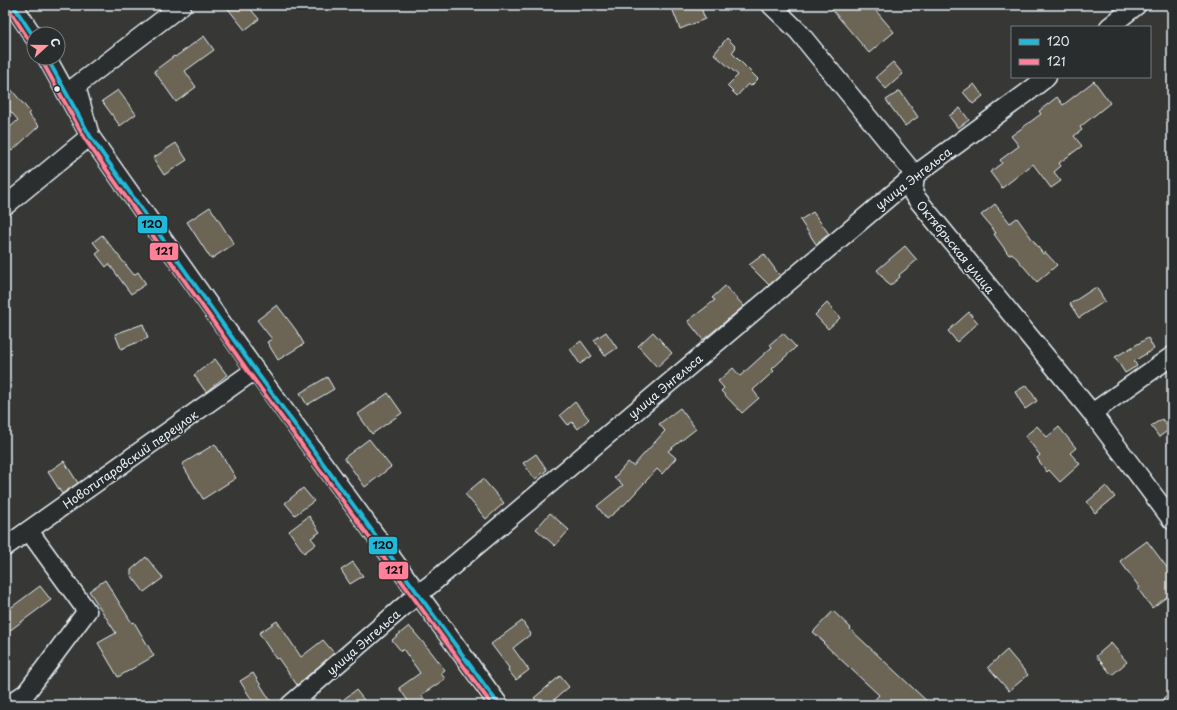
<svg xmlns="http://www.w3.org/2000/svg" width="1177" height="710" font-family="'Playpen Sans',sans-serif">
<rect width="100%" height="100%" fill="#373836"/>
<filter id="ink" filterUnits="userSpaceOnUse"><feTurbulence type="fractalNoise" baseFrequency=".025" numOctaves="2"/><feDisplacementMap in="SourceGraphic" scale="8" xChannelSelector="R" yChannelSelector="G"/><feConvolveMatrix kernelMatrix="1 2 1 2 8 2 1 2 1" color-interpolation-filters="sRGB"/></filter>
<g filter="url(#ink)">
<g fill="#6c6554" stroke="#e8f1f8">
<polygon points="225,5 247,5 259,19 245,30"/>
<polygon points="679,5 700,5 705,19 680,29 672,8"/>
<polygon points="828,5 871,5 894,32 869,53"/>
<polygon points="204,36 214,50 185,71 196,87 176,102 154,71 174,56 175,57"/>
<polygon points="727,38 736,47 732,53 758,79 751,86 748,84 737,96 727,86 738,75 714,54"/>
<polygon points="893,62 903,74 886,89 876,77"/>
<polygon points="1094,81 1110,103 1080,127 1082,130 1074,136 1082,146 1059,163 1061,166 1054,172 1061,181 1051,188 1033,164 1002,188 990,172 1002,163 1000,160 1019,146 1011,136 1041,114 1039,111 1057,97 1063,105"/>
<polygon points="5,82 30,112 28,114 39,126 12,151 5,144 5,132 18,120 5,105"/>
<polygon points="974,84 983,96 973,104 963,92"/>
<polygon points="118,90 136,114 120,126 102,101"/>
<polygon points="900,91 918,117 905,126 886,100"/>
<polygon points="960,108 969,120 958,128 949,116"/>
<polygon points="176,143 187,160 164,175 153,158"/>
<polygon points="995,204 1010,223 1017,218 1043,254 1045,252 1057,265 1037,282 1012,253 1009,255 994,234 996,233 981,215"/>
<polygon points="210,207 234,244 211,259 187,222"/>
<polygon points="813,212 829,234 816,244 800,220"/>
<polygon points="102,235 134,275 138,272 146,284 131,294 109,264 106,267 96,254 100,251 93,242"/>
<polygon points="905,246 917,260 899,275 900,277 890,286 877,270"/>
<polygon points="764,254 780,276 769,285 749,265"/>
<polygon points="725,286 744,306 703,340 688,321 715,300 712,298"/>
<polygon points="1096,287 1105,301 1079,318 1070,304"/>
<polygon points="827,303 840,318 828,329 815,315"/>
<polygon points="277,305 296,330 304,344 278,360 267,342 272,339 257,320"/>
<polygon points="969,312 978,323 957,342 948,331"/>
<polygon points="143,324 148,338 121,349 115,334"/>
<polygon points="606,332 617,348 605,356 594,340"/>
<polygon points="653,332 672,353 657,367 638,346"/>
<polygon points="783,333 796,347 772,369 774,371 753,390 759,398 742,413 721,391 724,388 718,381 733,368 740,376 772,347 770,344"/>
<polygon points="1148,338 1154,349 1134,361 1137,366 1125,373 1115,357"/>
<polygon points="581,341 592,356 580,364 570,349"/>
<polygon points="215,359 227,375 206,392 194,375"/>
<polygon points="327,377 334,389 307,405 300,393"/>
<polygon points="1027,385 1037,401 1025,409 1015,392"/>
<polygon points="388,393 402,413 372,434 358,414"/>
<polygon points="575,402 589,419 578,429 572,422 568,425 560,415"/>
<polygon points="680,408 696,429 668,451 676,458 662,474 657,469 625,504 607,519 597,506 623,485 614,478 628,462 633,466 665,431 659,424"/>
<polygon points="1162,419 1170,429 1159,437 1151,426"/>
<polygon points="1037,426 1047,437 1059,427 1076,448 1070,453 1080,464 1060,482 1049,470 1047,472 1037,458 1040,455 1025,436"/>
<polygon points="369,439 391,467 365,487 344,458"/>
<polygon points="215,444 236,478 203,499 182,464"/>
<polygon points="536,454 547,470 535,479 523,463"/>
<polygon points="64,461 78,483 62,494 48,472"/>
<polygon points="483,479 504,503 486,519 465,494"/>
<polygon points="1106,486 1115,497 1095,513 1087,502"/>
<polygon points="303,488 314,501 295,515 285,503"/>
<polygon points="550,513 569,530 555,546 536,529"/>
<polygon points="309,516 320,532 311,538 316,544 304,553 289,531"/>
<polygon points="1147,541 1172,574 1172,593 1152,608 1138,589 1140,588 1120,561"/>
<polygon points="146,557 163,578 144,592 131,575 131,570"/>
<polygon points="353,562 363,576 350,584 341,570"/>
<polygon points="105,580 132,623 134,622 154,656 118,677 98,643 116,633 89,591"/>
<polygon points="40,586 51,600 5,634 5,612"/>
<polygon points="833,611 851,628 850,629 931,705 870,705 879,695 823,643 824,642 813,632"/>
<polygon points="277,621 301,657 323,640 334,653 297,685 278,658 276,659 259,633"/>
<polygon points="522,621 531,634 513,648 529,670 516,680 508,670 509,668 491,644"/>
<polygon points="409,626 432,653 445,670 441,673 445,679 421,695 429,705 411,705 399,688 420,673 403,649 401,651 392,640"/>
<polygon points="1111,643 1127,662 1112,675 1096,656"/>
<polygon points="1007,650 1028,675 1009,691 988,667"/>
<polygon points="253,673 270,700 263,705 255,705 240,681"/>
<polygon points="560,676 569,687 548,705 540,705 534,698"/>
<polygon points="356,690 368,705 336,705"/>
</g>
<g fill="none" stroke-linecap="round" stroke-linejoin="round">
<defs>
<g id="minor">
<polyline points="13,5 34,37"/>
<polyline points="771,5 798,31 915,175 913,194 1092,413 1172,520"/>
<polyline points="1109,27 1137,5"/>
<polyline points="47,58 90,136 255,370 499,705"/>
<polyline points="5,206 90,136 76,86 182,5"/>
<polyline points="1092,413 1172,356"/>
<polyline points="5,547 255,370"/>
<polyline points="8,705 26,693 87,611 29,531"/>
<polyline points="290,705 419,593 430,585 915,175 1028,92 1047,77"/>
<polyline points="1171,705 1172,704"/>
</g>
</defs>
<use href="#minor" stroke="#e8f1f8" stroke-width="21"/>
<use href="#minor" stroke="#2a2d2e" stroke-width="18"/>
<defs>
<g id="bus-1">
<polyline points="13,5 34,37"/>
<polyline points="47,58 90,136 255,370 499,705"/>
</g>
<g id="bus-2">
<polyline points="8,8 29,40"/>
<polyline points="42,61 85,139 250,374 492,705"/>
</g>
</defs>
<use href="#bus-1" stroke="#2a2d2e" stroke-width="7"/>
<use href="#bus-2" stroke="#2a2d2e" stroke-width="7"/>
<use href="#bus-1" stroke="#20b9da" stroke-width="4"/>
<use href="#bus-2" stroke="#ff8098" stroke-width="4"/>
</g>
</g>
<circle fill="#e8f1f8" stroke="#2a2d2e" stroke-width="1.5" cx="57" cy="89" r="3.5"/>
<g text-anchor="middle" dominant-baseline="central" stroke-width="3" stroke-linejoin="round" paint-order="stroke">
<g font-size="12" fill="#e8f1f8" stroke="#2a2d2e">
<text transform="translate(913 178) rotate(-38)">улица Энгельса</text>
<text transform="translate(956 247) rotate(51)">Октябрьская улица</text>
<text transform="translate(665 386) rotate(-40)">улица Энгельса</text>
<text transform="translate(130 459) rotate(-35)">Новотитаровский переулок</text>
<text transform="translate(363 642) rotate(-41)">улица Энгельса</text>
</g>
</g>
<g stroke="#2a2d2e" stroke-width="1.5">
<rect x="137" y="215" width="31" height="19" rx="4" fill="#20b9da"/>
<rect x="149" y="242" width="30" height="19" rx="4" fill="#ff8098"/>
<rect x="368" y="536" width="30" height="19" rx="4" fill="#20b9da"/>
<rect x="378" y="561" width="31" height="19" rx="4" fill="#ff8098"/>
</g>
<g font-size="11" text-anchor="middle" font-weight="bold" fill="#111">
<text x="152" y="228">120</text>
<text x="164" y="255">121</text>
<text x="383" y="549">120</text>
<text x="394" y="574">121</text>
</g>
<rect width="1177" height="710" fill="none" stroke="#2a2d2e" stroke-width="20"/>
<rect x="10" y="10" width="1157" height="690" fill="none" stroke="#e8f1f8" stroke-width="1.5" filter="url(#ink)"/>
<rect x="1011" y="26" width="140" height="52" fill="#2a2d2e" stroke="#767b7f"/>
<rect x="1019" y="39" width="20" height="6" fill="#20b9da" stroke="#767b7f"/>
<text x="1047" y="46" font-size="12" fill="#e8f1f8">120</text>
<rect x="1019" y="59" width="20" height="6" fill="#ff8098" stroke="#767b7f"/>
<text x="1047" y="66" font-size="12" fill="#e8f1f8">121</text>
<g transform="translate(46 46) rotate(69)"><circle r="19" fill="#2a2d2e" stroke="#767b7f"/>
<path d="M0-3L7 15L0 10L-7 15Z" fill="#ff9aa2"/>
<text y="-6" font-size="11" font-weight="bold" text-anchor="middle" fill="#e8f1f8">С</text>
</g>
</svg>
